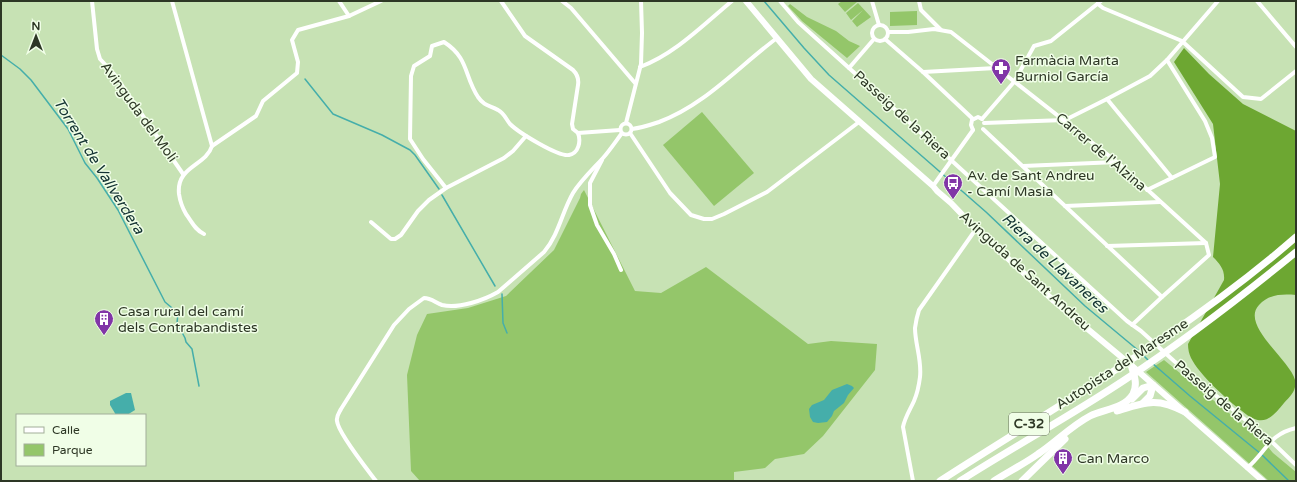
<svg xmlns="http://www.w3.org/2000/svg" width="1297" height="482" font-family="'Varela Round',sans-serif">
<rect width="100%" height="100%" fill="#c7e2b4"/>
<g fill="#94c66a">
<polygon points="842,1 856,1 857,2 845,12 838,4"/>
<polygon points="858,3 871,17 857,27 852,21 863,10 851,20 846,13"/>
<polygon points="790,4 807,17 836,31 849,41 860,46 847,58 802,21 788,6"/>
<polygon points="917,11 917,25 890,26 890,12"/>
<polygon points="702,112 754,173 714,206 663,145"/>
<polygon points="584,190 635,291 661,293 706,267 808,344 831,341 877,344 875,370 823,436 804,454 775,459 765,468 734,472 734,481 420,481 411,471 407,375 417,335 427,314 468,308 506,296 554,250 580,198 581,194"/>
<polygon points="1164,360 1262,440 1273,453 1296,472 1296,481 1269,481 1146,372"/>
</g>
<path fill="#6da732" d="M1184 48 1209 74 1243 104 1296 131V295C1282 294 1269 294 1259 305 1240 325 1290 360 1295 380 1297 391 1290 396 1284 403 1270 421 1261 427 1242 411 1227 400 1199 374 1191 358 1189 354 1188 349 1188 344L1224 280C1225 270 1220 264 1213 257L1220 184 1213 124 1174 62Z"/>
<g fill="#45aeaa">
<polygon points="847,384 852,386 854,388 848,395 844,403 834,411 832,416 827,422 818,423 813,422 810,417 809,409 812,405 824,400 832,390"/>
<polygon points="126,393 131,393 135,410 127,415 116,415 110,405 110,401"/>
</g>
<g fill="none" stroke-linecap="round" stroke-linejoin="round">
<g stroke="#45aeaa" stroke-width="1.5">
<polyline points="764,1 804,48 829,75 986,212 1085,306 1139,351"/>
<polyline points="1,55 20,69 31,80 68,129 85,163 97,178 118,210 165,302 178,313 177,323 185,338 186,342 192,349 199,386"/>
<polyline points="305,79 333,114 382,135 410,150 415,155 439,189"/>
<polyline points="442,195 495,286"/>
<polyline points="502,294 503,323 507,333"/>
<polyline points="1143,355 1149,361"/>
<polyline points="1152,363 1190,396 1261,454 1289,481"/>
</g>
<g stroke="#fff" stroke-width="4">
<polyline points="92,1 97,49 100,59 114,74 183,174"/>
<path d="M172 1 212 146C206 166 176 166 179 194 180 201 182 207 186 214 192 222 195 230 204 234"/>
<polyline points="339,1 349,16"/>
<path d="M501 1 525 36 573 70C578 75 579 79 578 85L572 124 573 129 578 133 620 130"/>
<polyline points="562,1 571,8 635,83"/>
<polyline points="780,1 798,22 951,160 1127,321 1141,331 1174,361 1271,441 1296,465"/>
<polyline points="872,1 879,25"/>
<polyline points="919,1 921,10 941,30"/>
<polyline points="1098,1 1098,4 1103,8 1182,41 1243,97 1261,99 1296,71"/>
<polyline points="1257,1 1296,47"/>
<circle cx="880" cy="33" r="8"/>
<polyline points="888,32 908,32 934,29 951,32 1117,162 1206,243 1209,255 1162,297 1132,325"/>
<polyline points="885,39 923,72 973,119"/>
<path d="M640 67C675 54 703 25 732 1"/>
<polyline points="849,68 874,39"/>
<polyline points="923,72 996,68"/>
<polyline points="1107,99 1172,178"/>
<polyline points="982,119 1014,82 1034,46 1051,41 1101,1"/>
<polyline points="626,123 641,64 642,33 641,1"/>
<polyline points="984,123 1065,120 1107,99 1150,76 1167,60 1218,1"/>
<circle cx="626" cy="129" r="5.5"/>
<path d="M632 129C641 128 650 125 659 122 705 105 738 67 777 38"/>
<polyline points="983,129 1162,297"/>
<polyline points="973,130 971,125 972,120 978,117 982,119"/>
<polyline points="630,133 670,193 691,215 704,219 712,219 724,214 767,192 859,122"/>
<polyline points="212,146 256,116 263,101 297,73 298,62 292,40 298,30 349,16 381,1"/>
<polyline points="602,160 590,183 590,205 597,225 614,254 621,270"/>
<polyline points="1023,166 1117,162"/>
<polyline points="933,186 973,130"/>
<path d="M446 188 423 159 410 139 411 76 414 66 430 56 432 46 444 42C469 58 464 76 478 97 485 107 490 105 498 110 504 113 506 119 510 124 518 132 558 157 569 155 579 153 581 141 578 133"/>
<polyline points="1147,190 1215,157 1212,138 1205,121 1167,60"/>
<polyline points="1065,206 1160,202"/>
<polyline points="371,222 391,239 395,239 401,235 418,211 429,200 446,188 504,158 513,151 526,136"/>
<polyline points="1107,246 1206,243"/>
<path d="M1247 468C1266 452 1269 434 1296 428"/>
<path d="M376 481C367 469 338 433 337 421 336 416 339 413 341 409L394 325 409 309 424 298C431 298 436 303 442 305 459 309 484 300 498 292L544 252C559 234 562 212 573 193 581 180 593 169 603 158 610 150 616 141 622 133"/>
<path d="M913 481 903 427C905 417 910 410 914 401 917 394 919 385 920 377 922 360 915 344 915 328 916 321 917 316 919 310L976 229"/>
</g>
<polyline stroke="#fff" stroke-width="6" points="746,1 811,79 933,186 937,191 951,203 976,229 1054,301 1131,365 1263,481"/>
<g stroke="#fff" stroke-width="7">
<polyline points="1132,399 1143,388 1153,385 1150,396 1143,403"/>
<path d="M1117 411C1146 402 1157 397 1185 412"/>
<path d="M940 481C1061 403 1187 332 1296 237"/>
<path d="M960 481C1015 446 1072 415 1126 379 1185 340 1241 297 1296 252"/>
<path d="M994 481C1008 472 1024 464 1038 454 1056 442 1071 426 1090 416 1104 409 1124 409 1133 394 1138 385 1134 374 1131 365"/>
<polyline points="1022,481 1065,439"/>
</g>
</g>
<defs>
<symbol id="pharmacy-pin" viewBox="-11 -11 22 30"><path d="M0 17L-7.5 6A9.5 9.5 0 1 1 7.5 6Z" fill="#8135a7" stroke="#f0fee7"/><path d="M-2-6h4v4h4v4h-4v4h-4v-4h-4v-4h4Z" fill="#fff"/></symbol>
<symbol id="bus-pin" viewBox="-11 -11 22 30"><path d="M0 17L-7.5 6A9.5 9.5 0 1 1 7.5 6Z" fill="#8135a7" stroke="#f0fee7"/><path d="M-5-6H5V4H4V6H2V4H-2V6H-4V4H-5ZM-3.5-4V0h7V-4ZM-3.5 1.2v1.5H-2V1.2ZM2 1.2v1.5H3.5V1.2Z" fill="#fff"/></symbol>
<symbol id="building-pin" viewBox="-11 -11 22 30"><path d="M0 17L-7.5 6A9.5 9.5 0 1 1 7.5 6Z" fill="#8135a7" stroke="#f0fee7"/><path d="M-4-6H4V6H1V3H-1V6H-4ZM-2.5-4.3h1.7v1.8h-1.7ZM.8-4.3h1.7v1.8H.8ZM-2.5-1h1.7V.8h-1.7ZM.8-1h1.7V.8H.8Z" fill="#fff"/></symbol>
</defs>
<g fill-rule="evenodd">
<use href="#pharmacy-pin" x="990" y="57" width="22" height="30"/>
<use href="#bus-pin" x="942" y="172" width="22" height="30"/>
<use href="#building-pin" x="93" y="308" width="22" height="30"/>
<use href="#building-pin" x="1052" y="447" width="22" height="30"/>
</g>
<g text-anchor="middle" dominant-baseline="central" stroke-width="3" stroke-linejoin="round" paint-order="stroke">
<rect fill="#f0fee7" stroke="#68735f" stroke-width="1" x="1009" y="413" width="40" height="22" rx="3"/>
<g font-size="13" font-weight="bold" fill="#2d3725">
<text x="1029" y="424">C-32</text>
</g>
<g font-size="14" fill="#2d3725" stroke="#f0fee7" text-anchor="start">
<text x="1015" y="60">Farmàcia Marta<tspan x="1015" dy="16">Burniol García</tspan></text>
<text x="967" y="175">Av. de Sant Andreu<tspan x="967" dy="16">- Camí Masia</tspan></text>
<text x="118" y="311">Casa rural del camí<tspan x="118" dy="16">dels Contrabandistes</tspan></text>
<text x="1077" y="458">Can Marco</text>
</g>
<g font-size="14" fill="#2d3725" stroke="#f0fee7">
<text transform="translate(139 112) rotate(54)">Avinguda del Molí</text>
<text transform="translate(902 115) rotate(42)">Passeig de la Riera</text>
<text transform="translate(1101 152) rotate(40)">Carrer de l'Alzina</text>
<text transform="translate(1025 271) rotate(42)">Avinguda de Sant Andreu</text>
<text transform="translate(1122 364) rotate(-33)">Autopista del Maresme</text>
<text transform="translate(1224 403) rotate(40)">Passeig de la Riera</text>
</g>
<g font-size="15" font-style="italic" fill="#133332" stroke="#f0fee7">
<text transform="translate(99 166) rotate(58)">Torrent de Vallverdera</text>
<text transform="translate(1055 263) rotate(43)">Riera de Llavaneres</text>
</g>
</g>
<rect width="1297" height="482" fill="none" stroke="#2d3725" stroke-width="4"/>
<rect x="16" y="414" width="130" height="52" fill="#f0fee7" stroke="#a2ae99"/>
<rect x="24" y="427" width="20" height="6" fill="#ffffff" stroke="#a2ae99"/>
<text x="52" y="434" font-size="12" fill="#2d3725">Calle</text>
<rect x="24" y="444" width="20" height="12" fill="#94c66a" stroke="#a2ae99"/>
<text x="52" y="454" font-size="12" fill="#2d3725">Parque</text>
<g transform="translate(36 36)" stroke="#f0fee7" stroke-width="3" paint-order="stroke">
<path d="M0-3L7 15L0 10L-7 15Z" fill="#2d3725"/>
<text y="-6" font-size="11" font-weight="bold" text-anchor="middle" fill="#2d3725">N</text>
</g>
</svg>
